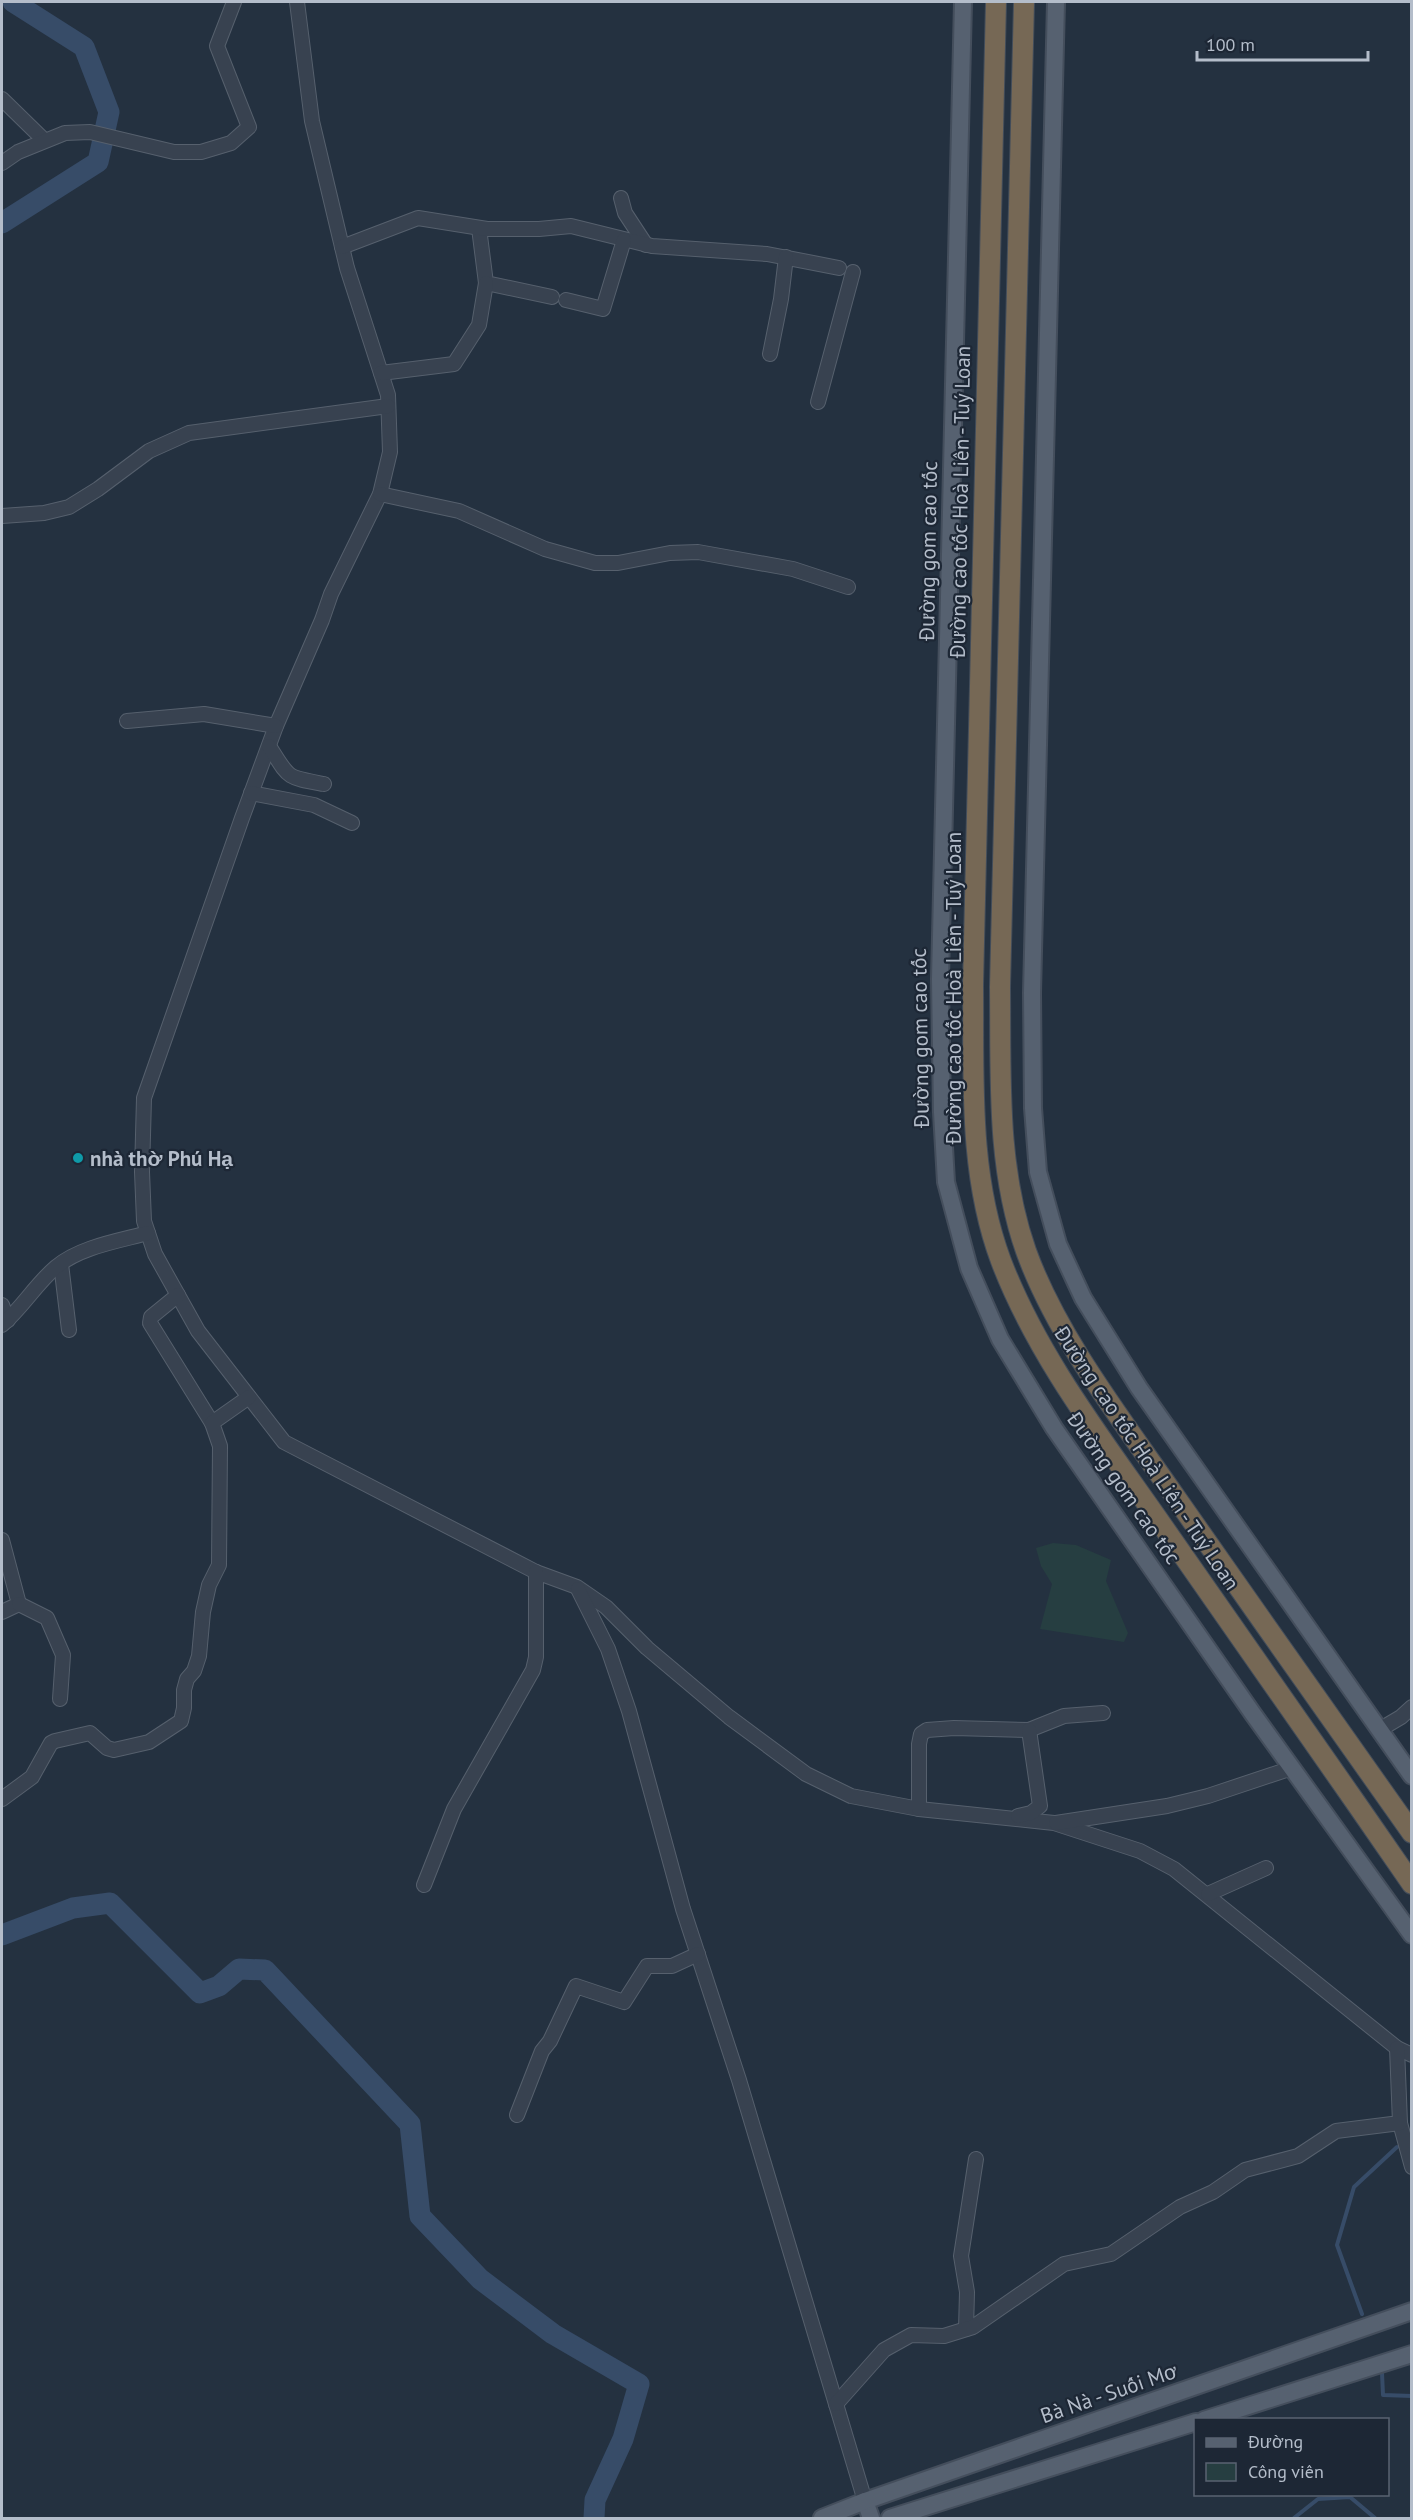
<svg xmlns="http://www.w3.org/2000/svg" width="1413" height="2520" font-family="'PT Sans',sans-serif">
<rect width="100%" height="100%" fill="#243140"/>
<polygon fill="#263e41" points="1053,1543 1076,1545 1111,1560 1106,1581 1128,1633 1124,1642 1040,1629 1052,1584 1041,1566 1036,1548"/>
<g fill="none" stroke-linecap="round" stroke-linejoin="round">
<g stroke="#374c68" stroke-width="4">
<polyline points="1362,2314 1337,2245 1354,2187 1397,2147"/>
<polyline points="1382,2373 1383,2395 1412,2396"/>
<polyline points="1294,2518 1318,2499 1350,2497 1375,2518"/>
</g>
<g stroke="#374c68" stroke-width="21">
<polyline points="2,223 98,162 109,112 84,47 13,2"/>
<polyline points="2,1935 73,1908 110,1903 200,1993 219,1986 239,1969 265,1970 410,2124 420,2216 480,2279 553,2334 639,2384 623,2439 595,2500 594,2518"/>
</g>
<defs>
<g id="minor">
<polyline points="297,2 312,121 347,268 388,395 390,452 380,494 331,594 322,620 276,726 242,818 144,1098 142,1172 144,1221 155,1254 198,1331 284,1442 536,1572 577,1587 606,1607 647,1648 729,1717 806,1774 851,1796 919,1809 1054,1823 1140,1851 1174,1869 1397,2048 1412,2055"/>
<polyline points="2,99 44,140"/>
<polyline points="2,163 18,152 65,133 90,132 174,152 201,152 231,143 249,127 217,46 234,2"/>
<polyline points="621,198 625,213 646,245"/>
<polyline points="479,228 486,283 552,297"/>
<polyline points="342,247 418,218 487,229 539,229 571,226 652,246 767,254 839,268"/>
<polyline points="566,300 603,309 624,240"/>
<polyline points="770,354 781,299 786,257"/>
<polyline points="381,373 454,364 479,325 486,283"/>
<polyline points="818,402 853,272"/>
<polyline points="380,494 459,511 545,549 595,563 618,563 670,553 698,552 793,569 848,587"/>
<polyline points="2,516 44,513 69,507 98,489 149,451 189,433 388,406"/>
<polyline points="127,721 204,714 276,726"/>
<path d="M269 746C290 779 285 777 324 784"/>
<polyline points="251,793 314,805 352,823"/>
<polyline points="61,1264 69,1330"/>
<polyline points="178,1295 151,1317 150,1323 212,1423"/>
<polyline points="2,1305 8,1320"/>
<path d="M2 1325C22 1308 36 1284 56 1267 80 1247 118 1241 148 1233"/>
<polyline points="2,1540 19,1604 2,1612"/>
<polyline points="578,1589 608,1649 629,1711 683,1909 739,2080 865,2501"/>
<polyline points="19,1604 47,1618 63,1655 60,1699"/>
<polyline points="1379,1730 1401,1717 1412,1707"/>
<polyline points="2,1799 32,1777 51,1743 55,1741 90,1733 107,1748 114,1750 149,1742 181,1721 184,1708 184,1690 187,1679 194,1671 199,1656 203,1612 209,1585 219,1565 220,1446 212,1423 249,1397"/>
<polyline points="919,1809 919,1744 921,1734 927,1730 954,1728 1029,1730 1064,1716 1103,1713"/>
<polyline points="1018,1816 1031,1813 1040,1806 1029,1730"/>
<polyline points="1056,1823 1167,1806 1208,1796 1292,1768"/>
<polyline points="424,1885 454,1809 533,1670 536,1657 536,1572"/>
<polyline points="1208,1894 1266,1868"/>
<polyline points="517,2115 542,2051 550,2041 576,1986 624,2002 647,1966 672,1966 698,1954"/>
<polyline points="1400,2123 1412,2167"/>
<polyline points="966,2329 967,2292 961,2256 976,2159"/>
<polyline points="836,2404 884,2350 911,2335 944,2336 973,2327 1064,2264 1111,2254 1180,2207 1213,2192 1245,2170 1298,2156 1336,2131 1400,2123 1397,2048"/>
</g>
<g id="major">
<polyline points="963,2 940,979 942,1112 946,1182 969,1268 1000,1339 1054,1428 1253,1714 1412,1935"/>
<polyline points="1056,2 1032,993 1033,1108 1038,1172 1058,1244 1083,1298 1139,1388 1412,1776"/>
<polyline points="1204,2420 1412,2354"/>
<polyline points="865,2501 871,2518"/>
<polyline points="822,2518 865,2501 1412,2311"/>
<polyline points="890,2518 1196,2422"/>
</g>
<g id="highway">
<path d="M996 2 973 985C974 1077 968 1173 1001 1261 1038 1358 1105 1443 1164 1528 1247 1647 1330 1765 1412 1884"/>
<path d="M1024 2 1000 987C1001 1075 996 1166 1026 1251 1057 1337 1122 1420 1174 1495 1253 1608 1332 1720 1412 1833"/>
</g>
</defs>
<use href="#minor" stroke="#56606d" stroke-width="16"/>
<use href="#major" stroke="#444e5c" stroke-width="20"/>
<use href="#highway" stroke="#434d5a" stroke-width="22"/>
<use href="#minor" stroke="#384250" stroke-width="14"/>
<use href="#major" stroke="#566170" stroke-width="16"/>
<use href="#highway" stroke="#766855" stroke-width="20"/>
</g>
<circle fill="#0f9aa8" stroke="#1d2735" stroke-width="2" cx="78" cy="1158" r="6"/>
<g text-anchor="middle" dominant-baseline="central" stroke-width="4.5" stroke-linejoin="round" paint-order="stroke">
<g font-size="21" fill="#b4bdca" stroke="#1d2735">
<text transform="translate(960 502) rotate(-89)">Đường cao tốc Hoà Liên - Tuý Loan</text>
<text transform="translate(928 551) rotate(-89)">Đường gom cao tốc</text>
<text transform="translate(953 988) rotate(-90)">Đường cao tốc Hoà Liên - Tuý Loan</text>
<text transform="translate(920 1038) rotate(-91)">Đường gom cao tốc</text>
<text transform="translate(1147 1458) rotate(56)">Đường cao tốc Hoà Liên - Tuý Loan</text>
<text transform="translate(1124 1488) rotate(55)">Đường gom cao tốc</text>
<text transform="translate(1109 2393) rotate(-19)">Bà Nà - Suối Mơ</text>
</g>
<g font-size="21" font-weight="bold" fill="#b4bdca" stroke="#1d2735" text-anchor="start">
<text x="90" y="1158">nhà thờ Phú Hạ</text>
</g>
</g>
<rect width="1413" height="2520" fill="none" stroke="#b4bdca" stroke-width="6"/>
<rect x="1194" y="2418" width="195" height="78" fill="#1d2735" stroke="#596371" stroke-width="1.5"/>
<rect x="1206" y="2438" width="30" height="9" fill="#566170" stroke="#596371" stroke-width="1.5"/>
<text x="1248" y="2448" font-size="18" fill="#b4bdca">Đường</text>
<rect x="1206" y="2463" width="30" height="18" fill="#263e41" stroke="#596371" stroke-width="1.5"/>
<text x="1248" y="2478" font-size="18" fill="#b4bdca">Công viên</text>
<path d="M1197 51v9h171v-9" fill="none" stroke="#b4bdca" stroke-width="3"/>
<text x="1206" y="51" font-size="18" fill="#b4bdca" stroke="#1d2735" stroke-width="4.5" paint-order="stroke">100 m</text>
</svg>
